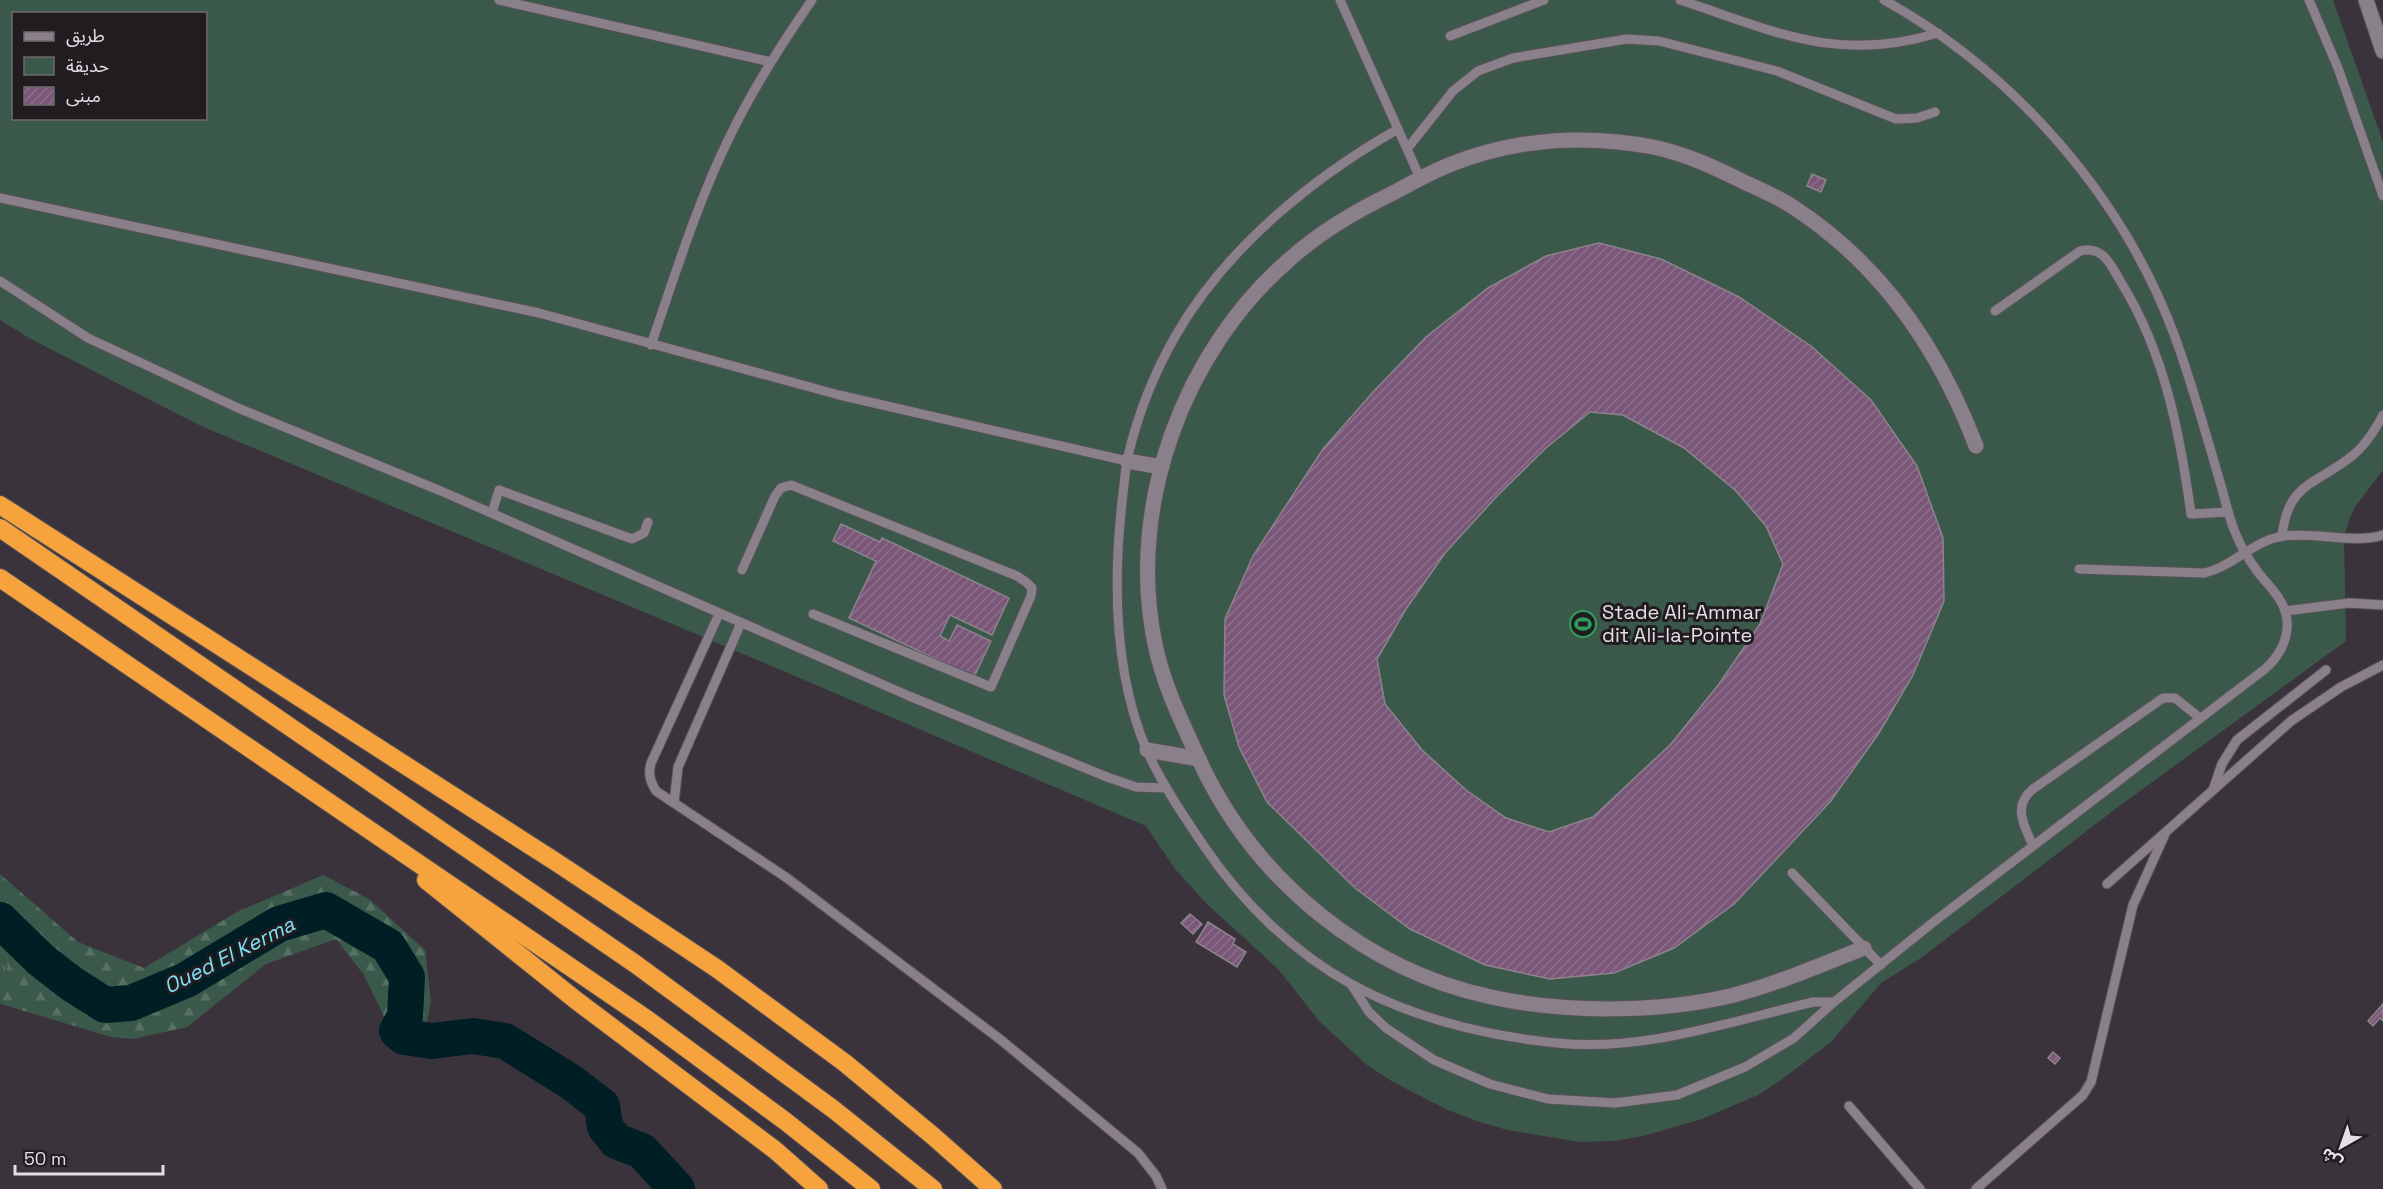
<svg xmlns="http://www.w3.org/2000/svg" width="2383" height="1189" font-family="'Space Grotesk','Noto Sans Arabic',sans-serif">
<defs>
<pattern id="grass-tufts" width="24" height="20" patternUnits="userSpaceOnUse" patternTransform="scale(1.5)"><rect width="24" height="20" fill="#3b594a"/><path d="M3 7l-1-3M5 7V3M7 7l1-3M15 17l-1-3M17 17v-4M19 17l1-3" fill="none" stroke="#577064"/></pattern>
<pattern id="forest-firs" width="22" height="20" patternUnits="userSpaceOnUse" patternTransform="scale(1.5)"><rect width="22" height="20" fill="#3b594a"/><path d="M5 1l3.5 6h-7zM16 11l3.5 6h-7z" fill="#577064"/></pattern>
<pattern id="building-hatch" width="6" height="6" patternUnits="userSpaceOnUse" patternTransform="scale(1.5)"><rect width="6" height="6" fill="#7a5779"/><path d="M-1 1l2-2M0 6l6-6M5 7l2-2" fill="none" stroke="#8d6f8c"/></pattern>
</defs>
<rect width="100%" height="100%" fill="#3b333b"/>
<polygon fill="url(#grass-tufts)" points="0,955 8,964 1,1004 0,1004"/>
<polygon fill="url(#forest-firs)" points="0,874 78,942 144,968 237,912 323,875 369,899 425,950 431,1002 427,1022 391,1031 364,975 336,939 266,964 187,1027 133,1039 111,1037 1,1004 8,964 0,955"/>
<path fill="#3b594a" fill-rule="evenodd" d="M0 0H2333L2383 142V470L2355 507 2349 520 2344 537 2346 641 2118 807 1921 958 1881 983 1832 1041 1784 1078 1758 1095 1702 1119 1643 1136 1613 1141 1579 1142 1507 1130 1477 1121 1448 1110 1393 1082 1367 1065 1319 1021 1279 970 1207 904 1175 869 1146 826 708 639 199 425 29 338 0 320ZM14 14H206V118H14Z"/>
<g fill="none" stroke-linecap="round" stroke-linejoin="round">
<polyline stroke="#001f25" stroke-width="36" points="0,920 41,960 72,984 105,1005 131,1003 186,980 279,924 326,910 388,946 407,977 405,1016 397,1031 404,1037 432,1041 473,1036 505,1041 571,1082 602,1106 605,1127 616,1141 642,1151 677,1189"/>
</g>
<g fill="url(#building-hatch)" stroke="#8d838d" stroke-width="1.5" fill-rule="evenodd">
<polygon points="1812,174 1826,180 1821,192 1807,186"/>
<path d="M1599 243 1661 259 1739 297 1811 346 1871 400 1917 466 1943 538 1944 601 1913 675 1879 733 1830 802 1734 904 1674 948 1614 973 1550 979 1485 965 1410 929 1355 888 1267 802 1239 747 1224 695 1225 619 1253 556 1323 449 1374 391 1426 337 1488 288 1546 256ZM1590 412 1623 415 1684 448 1735 490 1766 526 1783 564 1760 624 1719 684 1671 744 1593 817 1549 832 1506 818 1466 790 1422 750 1385 704 1377 659 1406 609 1445 553 1498 495 1546 448Z"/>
<polygon points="841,524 880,542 882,538 1009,598 992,635 950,615 940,636 949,641 957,625 991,641 974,677 849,618 876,561 833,541"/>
<polygon points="1190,914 1202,924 1193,934 1181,923"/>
<polygon points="1208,922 1235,939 1233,944 1246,952 1237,967 1196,942"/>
<polygon points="2383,1004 2383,1021 2380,1018 2373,1026 2368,1021"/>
<polygon points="2053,1052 2060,1058 2055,1064 2048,1058"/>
</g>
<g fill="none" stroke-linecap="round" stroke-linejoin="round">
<defs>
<g id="lane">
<polyline points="499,0 771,62"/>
<polyline points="1340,0 1420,178"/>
<path d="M1680 0C1775 31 1836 64 1938 33"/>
<polyline points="2309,0 2338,68 2383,196"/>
<polyline points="1450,36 1544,0"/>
<path d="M1398 129C1312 178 1226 248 1176 335 1154 373 1138 414 1128 456 1125 471 1124 487 1122 502 1113 583 1114 674 1147 751 1163 786 1185 818 1206 849 1243 903 1294 953 1351 984 1413 1018 1487 1036 1557 1043 1643 1052 1729 1022 1813 1002H1834"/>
<polyline points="1407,149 1453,91 1478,71 1513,58 1627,39 1659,41 1777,71 1896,119 1917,118 1935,112"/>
<polyline points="0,198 539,313 839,395 1127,461"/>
<polyline points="0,281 88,338 238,408 441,491 909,696 1107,777 1136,787 1166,788"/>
<path d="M1995 311 2080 251C2104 245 2111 266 2122 284 2165 354 2180 434 2191 514L2228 512"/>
<path d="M651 345C675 275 697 203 730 136 753 89 782 43 812 0"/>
<polyline points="492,513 499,490 632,539 644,533 648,522"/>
<path d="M2282 536C2288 482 2316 485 2352 456 2365 446 2375 430 2383 415"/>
<path d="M2079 569 2204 573C2233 567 2253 540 2284 536 2316 532 2352 544 2383 535"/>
<polyline points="742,570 775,496 781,488 791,485 1017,576 1026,582 1032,588 1031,596 991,687 813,614"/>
<polyline points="2285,611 2349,603 2383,605"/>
<path d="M719 614 651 763C648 774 650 781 656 791L787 878 1001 1040 1138 1153 1156 1176 1162 1189"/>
<polyline points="2213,790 2222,764 2237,740 2326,670"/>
<polyline points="674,803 678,767 741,623"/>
<path d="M2033 846C2024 825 2012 806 2033 789L2163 698H2175L2200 718"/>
<polyline points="1792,873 1881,965"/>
<polyline points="2107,884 2291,721 2341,687 2383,665"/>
<path d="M1351 984 1369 1012 1386 1028 1434 1060 1490 1084 1548 1099 1615 1103 1677 1095 1745 1067 1794 1038 1834 1002 1936 920 2265 669C2285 651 2295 625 2280 600 2273 588 2262 579 2255 568 2247 557 2240 545 2235 532 2229 518 2226 503 2222 489 2207 438 2193 386 2175 337 2123 196 2014 72 1884 0"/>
<polyline points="1849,1106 1920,1189"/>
<polyline points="1976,1189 2083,1095 2091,1082 2133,905 2165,834"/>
</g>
<g id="street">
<polyline points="1127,461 1162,467"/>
<polyline points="1147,750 1199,759"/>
<path d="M1864 948C1820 965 1775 985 1730 996 1657 1013 1564 1013 1491 997 1365 970 1257 881 1202 766 1184 726 1164 688 1155 644 1126 506 1184 350 1290 259 1320 232 1354 212 1391 194 1410 184 1429 173 1449 165 1514 139 1584 134 1653 147 1686 154 1714 167 1744 182 1761 190 1778 197 1793 207 1881 264 1939 349 1976 446"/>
</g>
<polyline id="secondary" points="2366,0 2383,51"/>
<g id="highway">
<polyline points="0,505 556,862 716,968 845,1063 933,1136 993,1189"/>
<polyline points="0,528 634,963 833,1109 933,1189"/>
<polyline points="0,578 648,1020 785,1121 871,1189"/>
<polyline points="426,880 577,1001 775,1150 819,1189"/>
</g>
</defs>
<use href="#lane" stroke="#585258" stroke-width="11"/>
<use href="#street" stroke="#585258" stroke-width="17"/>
<use href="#secondary" stroke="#585258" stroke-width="17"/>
<use href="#highway" stroke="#585258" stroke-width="20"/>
<use href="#lane" stroke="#8a808a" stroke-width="9"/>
<use href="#street" stroke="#8a808a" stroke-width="15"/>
<use href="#secondary" stroke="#8a808a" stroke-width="15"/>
<use href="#highway" stroke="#f6a23d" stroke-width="18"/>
</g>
<defs>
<symbol id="stadium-ring" viewBox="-11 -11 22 22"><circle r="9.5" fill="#201c20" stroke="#2e9e5b" stroke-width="1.5"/><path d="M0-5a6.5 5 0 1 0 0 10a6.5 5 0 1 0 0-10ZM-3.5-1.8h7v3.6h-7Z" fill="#2e9e5b"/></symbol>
</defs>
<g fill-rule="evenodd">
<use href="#stadium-ring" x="1568" y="609" width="30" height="30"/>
</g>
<g text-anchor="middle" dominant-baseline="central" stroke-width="6" stroke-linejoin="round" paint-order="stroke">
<g font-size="20" fill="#e4dfe4" stroke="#201c20" text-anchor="start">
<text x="1602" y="612">Stade Ali-Ammar<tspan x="1602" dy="23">dit Ali-la-Pointe</tspan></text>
</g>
<g font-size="21" font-style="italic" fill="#7de1f4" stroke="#201c20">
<text transform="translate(229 955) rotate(-27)">Oued El Kerma</text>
</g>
</g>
<rect x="12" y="12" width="195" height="108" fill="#201c20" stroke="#6e6a6e" stroke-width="1.5"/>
<rect x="24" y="32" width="30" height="9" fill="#8a808a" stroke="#6e6a6e" stroke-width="1.5"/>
<text x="66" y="42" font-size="18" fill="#e4dfe4">طريق</text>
<rect x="24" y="57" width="30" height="18" fill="#3b594a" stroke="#6e6a6e" stroke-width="1.5"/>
<text x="66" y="72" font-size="18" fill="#e4dfe4">حديقة</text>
<rect x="24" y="87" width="30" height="18" fill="url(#building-hatch)" stroke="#6e6a6e" stroke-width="1.5"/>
<text x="66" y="102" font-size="18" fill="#e4dfe4">مبنى</text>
<g transform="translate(2341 1147) rotate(220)" stroke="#201c20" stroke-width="4.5" paint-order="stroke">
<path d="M0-4.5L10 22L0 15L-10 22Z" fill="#e4dfe4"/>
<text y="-9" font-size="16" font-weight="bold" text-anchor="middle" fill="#e4dfe4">ش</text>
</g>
<path d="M15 1165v9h148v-9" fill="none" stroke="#e4dfe4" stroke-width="3"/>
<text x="24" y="1165" font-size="18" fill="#e4dfe4" stroke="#201c20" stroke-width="4.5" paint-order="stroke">50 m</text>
</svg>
